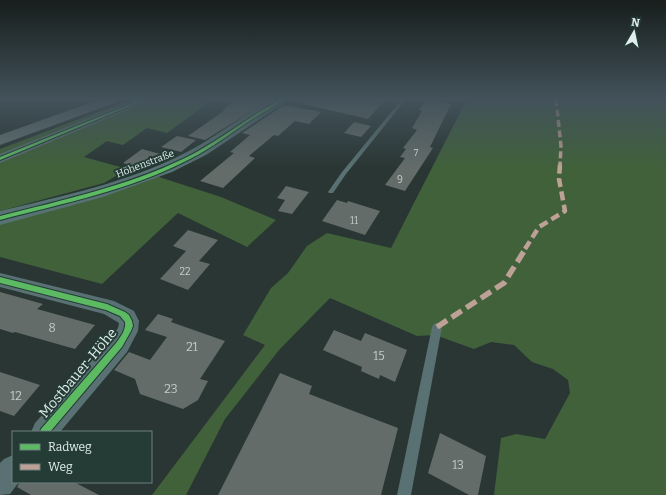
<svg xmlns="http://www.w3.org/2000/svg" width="666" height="495" font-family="Bitter,serif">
<rect width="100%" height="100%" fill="#293633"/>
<g fill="#40613a">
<polygon points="132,99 142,99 0,157 0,149"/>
<polygon points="149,99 214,99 167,133 147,128 123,145 107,141 84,157 128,169 104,183 0,211 0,161"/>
<polygon points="467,99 666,99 666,495 494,495 501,438 516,434 545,439 570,393 568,380 553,369 532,362 514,345 491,342 474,349 435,335 417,336 330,298 279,350 225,419 186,495 152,495 265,345 243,335 271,288 288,273 307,246 327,233 391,248"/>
<polygon points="156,176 221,197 276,220 247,247 178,213 102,284 0,257 0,221"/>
</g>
<g fill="#636c69">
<polygon points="236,99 260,99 268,101 205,140 188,136 225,110 223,110"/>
<polygon points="304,99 386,99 368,119 303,104"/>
<polygon points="426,99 451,104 430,147 433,148 405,191 385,185 405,158 400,157 406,149 403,148 417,130 412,128 422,111 419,110"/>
<polygon points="284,105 321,112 309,124 295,121 278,136 274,135 249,156 255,158 223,188 200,181 234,153 230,152 250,135 242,133"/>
<polygon points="354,122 371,126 361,137 344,133"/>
<polygon points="177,136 196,140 181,152 161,147"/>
<polygon points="142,149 164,155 144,169 123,163"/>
<polygon points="286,186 309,192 292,214 278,211 285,200 277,198"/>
<polygon points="337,200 347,203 348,201 380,211 365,235 322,221"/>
<polygon points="188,230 218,240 199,261 210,264 188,290 160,279 186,251 173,246"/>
<polygon points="0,292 43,304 37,309 95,325 75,349 15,332 13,333 0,329"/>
<polygon points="158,314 173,319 171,322 225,341 200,379 208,381 198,400 183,409 140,394 135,379 114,370 129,352 150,360 167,337 145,330"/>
<polygon points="334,330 361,341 365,333 407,350 395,382 380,375 379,379 361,371 362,367 323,350"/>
<polygon points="0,372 40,385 14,416 0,411"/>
<polygon points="280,373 312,386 309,394 398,428 381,495 218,495"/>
<polygon points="440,433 486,456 478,495 469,495 428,473"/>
<polygon points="20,482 74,482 99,495 31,495 17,487"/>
</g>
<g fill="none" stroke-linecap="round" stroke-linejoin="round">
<g fill="#597172" fill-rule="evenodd">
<polygon points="402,99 406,99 346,174 333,193 329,193 328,192 342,172"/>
<polygon points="437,323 440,324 442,327 411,495 397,495 432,327 434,324"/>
</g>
<g fill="#597172" fill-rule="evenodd">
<polygon points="137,99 150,99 149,101 0,163 0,154"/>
<polygon points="0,273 114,301 134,311 139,321 138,331 127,352 60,432 31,432 35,423 111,338 118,328 119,323 104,314 0,287"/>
<polygon points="13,455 13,482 19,482 10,494 0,495 0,463 4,459"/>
</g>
<path fill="#567273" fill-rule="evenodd" d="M274 99H290L206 155 172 172 103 197 0 225V211C62 196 126 183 183 154 215 138 242 115 274 99Z"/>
<polygon fill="#627271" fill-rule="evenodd" points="101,99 119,99 117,102 0,145 0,135"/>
<polyline stroke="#bda197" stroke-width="3.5" stroke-dasharray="7 3.5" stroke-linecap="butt" points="556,99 561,146 560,165"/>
<polyline stroke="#bda197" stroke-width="4.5" stroke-dasharray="9 4.5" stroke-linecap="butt" points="525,249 539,227 565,211 559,179 560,164"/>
<polyline stroke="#bda197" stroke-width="5.5" stroke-dasharray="12 5.5" stroke-linecap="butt" points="437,327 504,283 526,248"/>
<defs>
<g id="cycleway">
<polygon points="143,99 147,99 0,160 0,157"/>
<path d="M281 99H285C275 107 262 113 251 120 231 133 212 148 190 159 131 190 64 203 0 220V216C63 200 127 186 185 158 219 141 248 117 281 99Z"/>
<path d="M0 277 107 304 125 312 129 315 132 321 133 326 131 331 122 347 50 432H40L41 429 116 343C121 336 126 330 125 322L120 316 106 310 0 283Z"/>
</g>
</defs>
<use href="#cycleway" stroke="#243b36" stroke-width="2"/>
<use href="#cycleway" fill="#5cba63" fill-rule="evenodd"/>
</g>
<linearGradient id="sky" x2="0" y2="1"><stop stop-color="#171e1c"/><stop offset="0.59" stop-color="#43525b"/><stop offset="1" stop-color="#43525b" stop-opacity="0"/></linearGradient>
<rect width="666" height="168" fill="url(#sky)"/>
<g text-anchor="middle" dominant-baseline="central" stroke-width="4" stroke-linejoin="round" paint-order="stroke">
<g font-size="9" fill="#c1cdca">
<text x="416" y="153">7</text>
</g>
<g font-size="10" fill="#e0edea" stroke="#243b36">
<text transform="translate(145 164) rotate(-21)">Höhenstraße</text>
</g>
<g font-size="10" fill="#c1cdca">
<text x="400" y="180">9</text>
<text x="354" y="221">11</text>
<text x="185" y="272">22</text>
</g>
<g font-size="12" fill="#c1cdca">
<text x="52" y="328">8</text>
<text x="192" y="347">21</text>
<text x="379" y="356">15</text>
<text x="171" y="389">23</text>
<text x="16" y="396">12</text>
<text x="458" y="465">13</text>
</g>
<g font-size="14" fill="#e0edea" stroke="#243b36">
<text transform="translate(78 373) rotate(-50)">Mostbauer-Höhe</text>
</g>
</g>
<rect x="12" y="431" width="140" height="52" fill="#243b36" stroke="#6f827e"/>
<rect x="20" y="444" width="20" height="6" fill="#5cba63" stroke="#6f827e"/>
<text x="48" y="451" font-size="12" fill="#e0edea">Radweg</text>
<rect x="20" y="464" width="20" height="6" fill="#bda197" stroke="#6f827e"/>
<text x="48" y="471" font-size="12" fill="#e0edea">Weg</text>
<g transform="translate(634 32) rotate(9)" stroke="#243b36" stroke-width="3" paint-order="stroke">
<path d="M0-3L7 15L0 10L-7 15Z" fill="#e0edea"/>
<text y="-6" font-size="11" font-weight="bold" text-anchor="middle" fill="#e0edea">N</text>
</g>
</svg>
